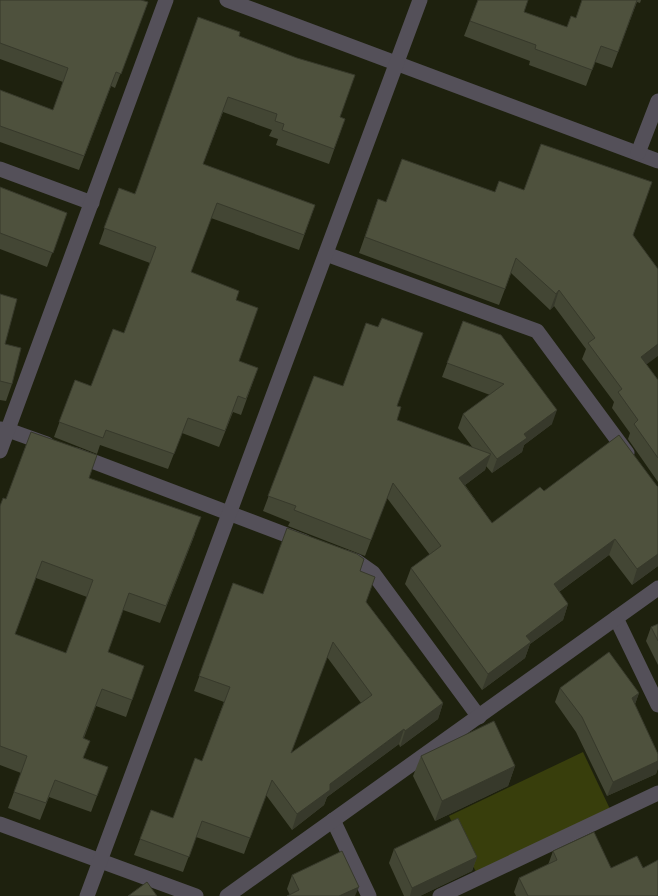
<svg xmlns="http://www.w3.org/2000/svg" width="658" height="896" font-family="Overpass,sans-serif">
<rect width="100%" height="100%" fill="#1e210e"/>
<polygon fill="#383e0c" points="583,752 610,809 476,872 449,816"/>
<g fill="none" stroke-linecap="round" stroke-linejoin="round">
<g stroke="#545059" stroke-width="15">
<polyline points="227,0 658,161"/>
<polyline points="638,153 658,101"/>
<polyline points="0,169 92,203"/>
<polyline points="326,254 537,331 627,453"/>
<polyline points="0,429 8,430 47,444"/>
<polyline points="0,451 166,0"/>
<polyline points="76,455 305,542"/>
<polyline points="345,557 356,561 373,573 479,717"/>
<polyline points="616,618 658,705"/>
<polyline points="333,820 369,896"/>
<polyline points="0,824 196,896"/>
<polyline points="87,896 420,0"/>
<polyline points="227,896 658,588"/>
<polyline points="440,896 658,793"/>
</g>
</g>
<g fill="#434634" fill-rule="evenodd">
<polygon points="0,0 148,2 115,88 111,86 79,170 0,142 0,90 53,110 63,82 0,59"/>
<polygon points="478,0 524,12 567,27 576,18 582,0 641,0 640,3 637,2 612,68 595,62 586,86 529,65 530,61 464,36"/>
<polygon points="239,36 340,117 345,119 329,164 276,145 278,139 269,136 272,130 223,112 203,164 315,205 299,250 211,218 191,272 236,300 239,361 258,368 241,415 233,412 219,447 182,433 168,469 100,445 97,454 54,437 75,380 91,386 124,333 150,263 99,244 119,188 134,194"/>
<polygon points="0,187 67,213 47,267 0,249"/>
<polygon points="495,192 633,235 646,364 658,380 658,482 628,439 630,433 612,408 614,402 582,359 586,349 554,306 550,310 511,273 499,305 359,253 378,199 386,202"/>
<polygon points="0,294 5,344 12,384 6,401 0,400"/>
<polygon points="463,321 552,424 524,445 522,452 492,473 486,466 485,470 465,485 492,523 544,491 657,486 658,566 632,585 609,555 559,592 568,604 563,620 530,644 525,658 482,690 405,584 411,568 430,555 387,498 365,556 288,526 290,522 263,511 314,376 397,406 397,420 473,448 458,428 463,414 490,395 442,377"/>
<path d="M89 478 195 534 160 623 123 610 108 652 144 666 126 717 96 706 84 738V758L108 767 91 812 49 797 40 820 8 808 21 773 0 765V506L6 499ZM36 578 87 597 66 653 15 634Z"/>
<path d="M360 571 366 602 443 703 438 719 400 747 399 744 327 797 324 805 292 830 266 795 244 854 196 837 183 872 134 855 151 810 173 818 202 761 224 702 194 691 233 583 263 594ZM327 657 361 703 291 753Z"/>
<polygon points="658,624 658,665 646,641 651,627"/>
<polygon points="560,688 639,693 635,704 658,761 658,768 656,774 607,796 576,732 555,702"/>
<polygon points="421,756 515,766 508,786 435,821 413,776"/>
<polygon points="394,849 477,857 472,871 420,896 404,896 389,863"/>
<polygon points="553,851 611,868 643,868 658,896 516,896 514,892 519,878 548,865"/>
<polygon points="292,875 355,896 290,895 287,889"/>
</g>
<g fill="#37392b">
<polygon points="559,290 554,306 550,310 556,294"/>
<polygon points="658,344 658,356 635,373 641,357"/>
<polygon points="557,410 552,424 524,445 522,452 492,473 497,459 524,434"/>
<polygon points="491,454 485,470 453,494 459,478"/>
<polygon points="615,539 609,555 548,600 554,584"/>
<polygon points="658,554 658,566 632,585 637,569"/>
<polygon points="568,604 563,620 530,644 525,658 482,690 488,674 526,636"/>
<polygon points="639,693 634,707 632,698"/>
<polygon points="443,703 438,719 400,747 405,731"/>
<polygon points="404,729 399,744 327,797 324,805 292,830 297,814 330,784"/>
<polygon points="658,761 658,768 656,774 607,796 613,782"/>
<polygon points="515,766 508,786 435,821 442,801"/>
<polygon points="477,857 472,871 420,896 410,896 412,888"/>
<polygon points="359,887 355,896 339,896"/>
</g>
<g fill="#4e513d" stroke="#37392b" fill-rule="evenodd">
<polygon points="0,0 141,0 148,2 121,74 116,72 84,156 0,126 0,90 53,110 68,68 0,43"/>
<polygon points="478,0 528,0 524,12 567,27 571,16 576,18 582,0 637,0 618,52 601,46 592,70 535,49 536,45 470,21"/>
<polygon points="198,17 240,32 239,36 297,58 355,75 340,117 345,119 334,149 282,130 284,124 275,121 277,114 228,97 203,164 315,205 304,235 217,203 191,272 239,291 236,300 258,308 239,361 258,368 246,399 238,396 225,431 188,418 174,454 106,430 103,438 59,422 75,380 91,386 113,329 124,333 156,247 104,228 119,188 135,194"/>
<polygon points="541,144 652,182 633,235 658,269 658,344 641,357 658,380 658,458 634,424 638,420 618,392 622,389 588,343 595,338 559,290 556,294 516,258 505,289 365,237 378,199 386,202 402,159 495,192 499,181 524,190"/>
<polygon points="0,187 67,213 53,253 0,233"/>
<polygon points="0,294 17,299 5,344 21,348 12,384 0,381"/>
<polygon points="382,318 423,333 397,406 401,407 397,420 491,454 459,478 492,523 540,487 544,491 619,435 657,486 658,487 658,554 637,569 615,539 554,584 568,604 526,636 531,642 488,674 411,568 441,546 393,483 371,540 294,510 296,506 268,496 314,376 343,386 366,323 378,327"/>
<polygon points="463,321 501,335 557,410 524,434 527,438 497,459 463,414 504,384 447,363"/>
<path d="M31 432 97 455 89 478 201 517 166 606 129 593 108 652 144 666 132 700 102 689 83 738 90 741 83 758 108 767 97 796 55 780 46 803 14 792 27 756 0 746V506L3 498 6 499ZM42 561 93 580 66 653 15 634Z"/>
<path d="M287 528 357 554 364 559 360 571 375 577 366 602 443 703 405 731 404 729 330 784V790L297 814 272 780 250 838 202 821 189 857 140 839 151 810 173 818 195 758 202 761 230 687 199 676 233 583 263 594ZM333 642 372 695 291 753Z"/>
<polygon points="658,624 658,641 651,627"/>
<polygon points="609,652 639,693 632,698 658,754 658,761 613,782 582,717 560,688"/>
<polygon points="494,721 515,766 442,801 421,756"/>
<polygon points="458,818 477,857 412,888 394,849"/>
<polygon points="594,832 611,868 637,856 643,868 658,860 658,896 528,896 519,878 557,860 553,851"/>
<polygon points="342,851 359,887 339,896 287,896 299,890 292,875"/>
<polygon points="147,882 157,896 128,896"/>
</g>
</svg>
